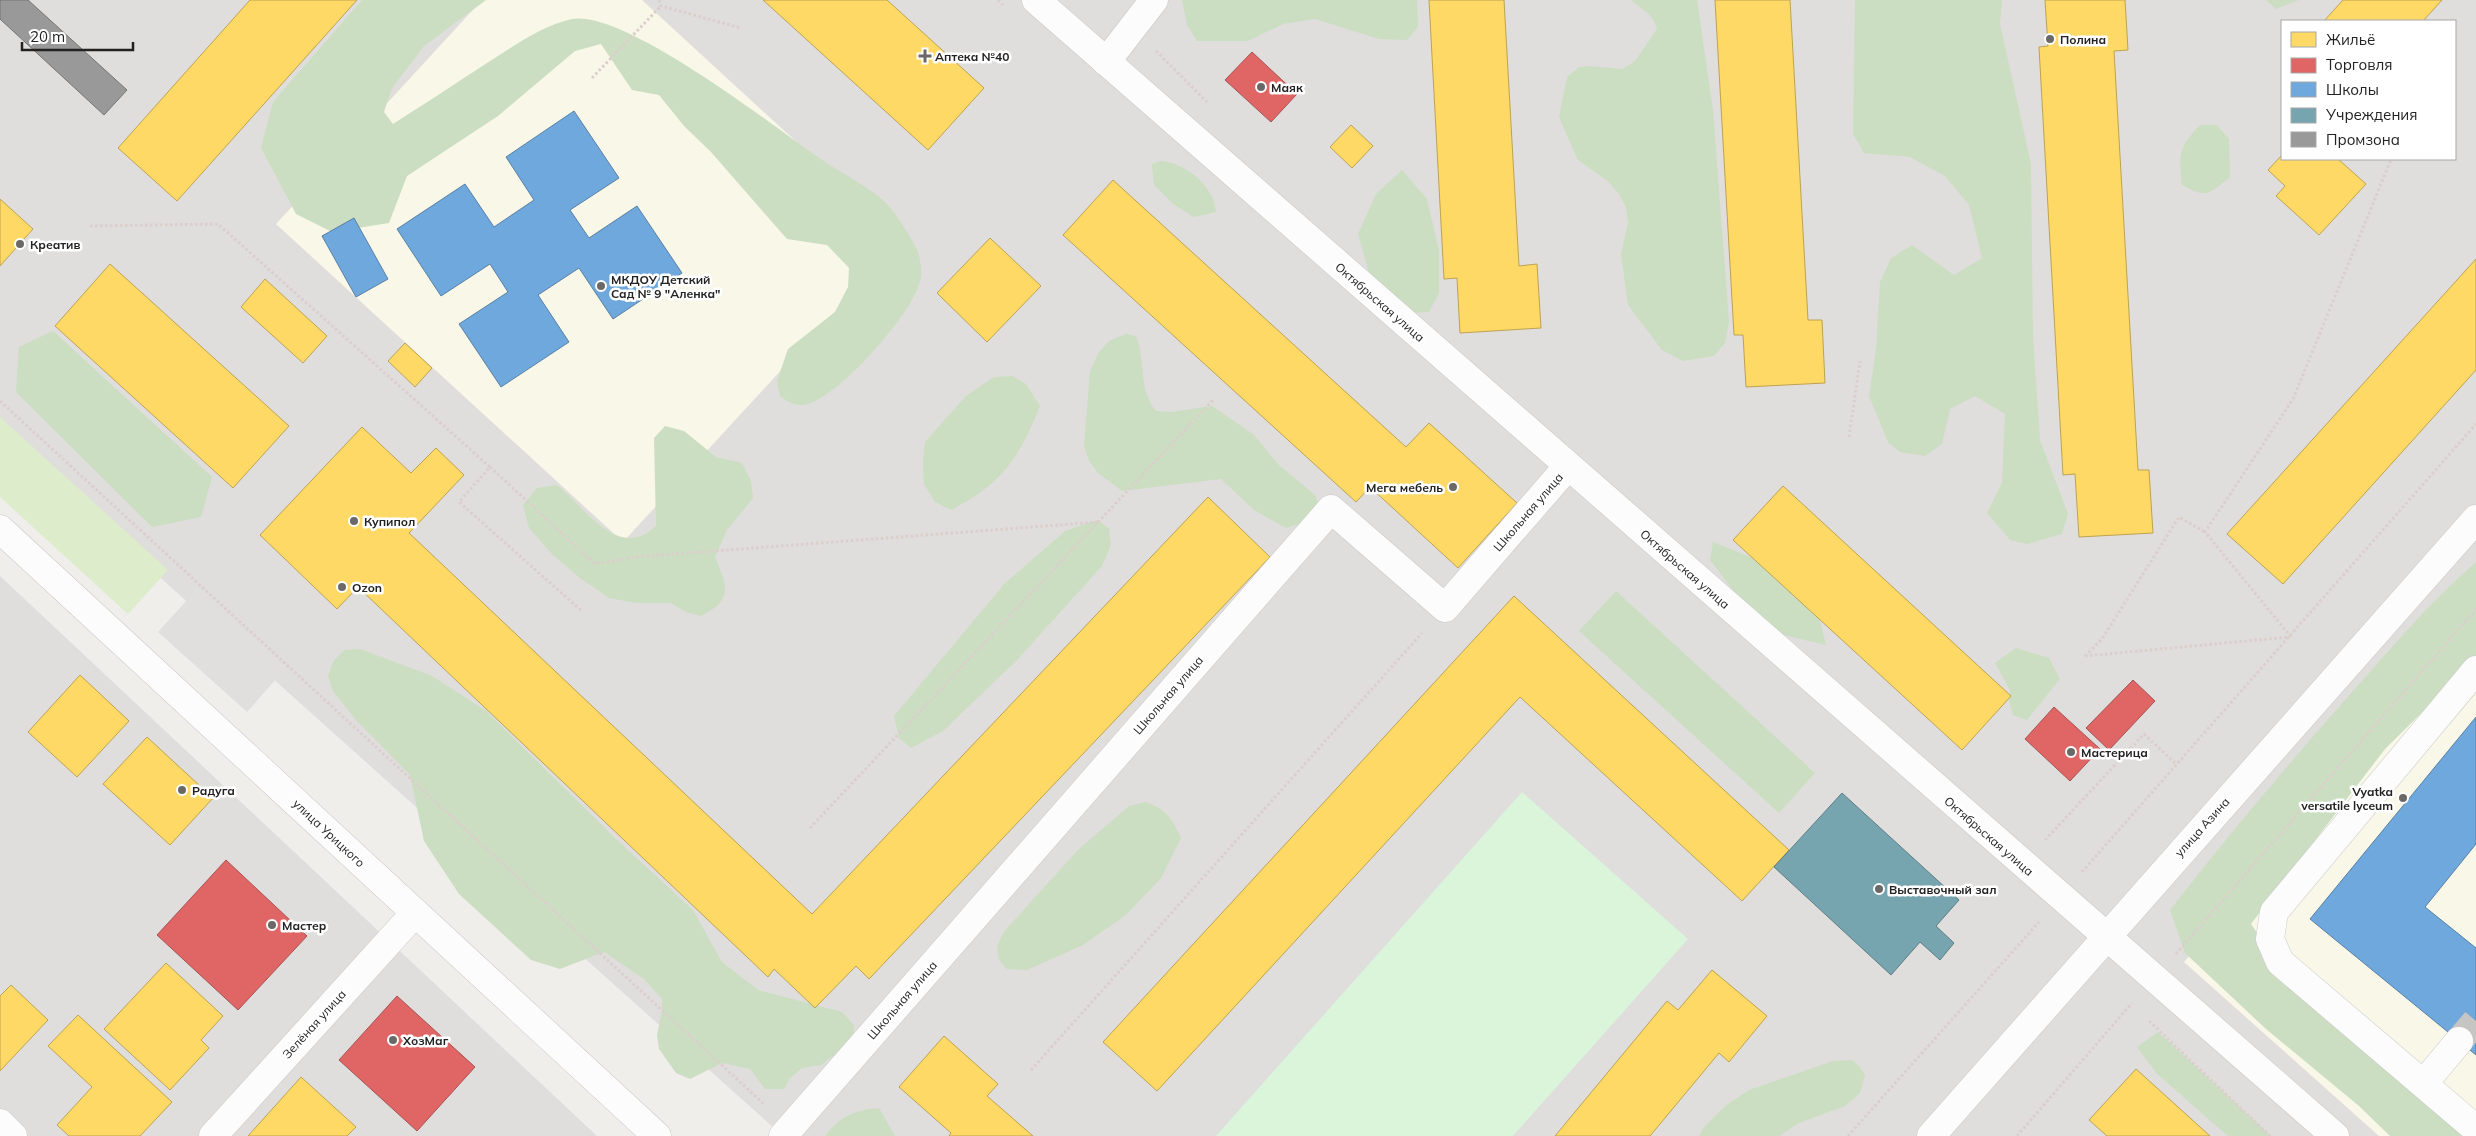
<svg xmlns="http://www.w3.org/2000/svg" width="2476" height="1136" font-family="Mulish,sans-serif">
<rect width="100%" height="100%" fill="#f0eeeb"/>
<g fill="#dfdedc" fill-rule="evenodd">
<path d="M0 0H2476V1136H783L0 434ZM2282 21H2455V159H2282Z"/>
<polygon points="0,576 597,1136 0,1136"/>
</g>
<g fill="#f8f7e8">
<polygon points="482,0 642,0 902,239 623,542 276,224"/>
<polygon points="2476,634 2476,1136 2379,1136 2184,962"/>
</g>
<polygon fill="#ddeccb" points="0,417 168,570 128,614 0,497"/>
<g fill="#cbdec1">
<path d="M362 0H486L424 46 392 88 384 112 393 124C423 105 453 85 484 65 511 48 540 26 572 19 623 9 771 124 815 155 837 171 863 183 884 201 892 207 917 246 919 255 920 261 922 271 921 277 916 311 840 395 808 404 796 407 789 403 780 396L777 381 788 349 835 312 848 287 849 268 827 245 787 239 711 152 684 126 659 95 632 90 601 44 575 51 498 116 407 176 389 223 332 232 296 214 261 148 273 102Z"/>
<polygon points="1182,0 1417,0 1418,27 1407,40 1379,39 1315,19 1283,24 1248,41 1197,41 1187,25"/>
<path d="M1631 0H1697L1713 110 1729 322 1725 343 1714 356 1683 361 1662 350 1628 305 1621 254 1628 223 1626 207 1619 194 1609 182 1578 160 1559 117 1567 77 1579 67 1590 66 1622 69 1635 61 1657 29C1653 13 1642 10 1631 0Z"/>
<polygon points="1855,0 2002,0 2000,24 2031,164 2033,337 2040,440 2068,514 2062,534 2027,544 2010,540 1987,513 2002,483 2005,414 1975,396 1950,409 1942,444 1925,456 1900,452 1888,442 1869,396 1876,349 1880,282 1891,258 1912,245 1954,275 1982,258 1969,205 1945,176 1910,157 1864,153 1853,134"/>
<polygon points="2266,0 2299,0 2276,9"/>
<path d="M2200 125H2217L2229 139 2230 177C2209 194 2207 199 2182 185 2179 154 2178 148 2200 125Z"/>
<path d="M1161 161C1186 163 1214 186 1216 212L1194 217 1173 204 1154 185 1152 164Z"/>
<polygon points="1402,170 1427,199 1439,251 1439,293 1429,312 1405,313 1373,286 1358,234 1376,194"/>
<polygon points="53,331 212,477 201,517 152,527 16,392 19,347"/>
<path d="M1126 334 1136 336C1146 361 1138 389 1156 411L1171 412 1212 406 1253 434 1279 465 1315 495 1318 504 1313 520 1286 528 1254 510 1221 479 1122 491 1098 473 1089 461 1084 446 1090 371 1099 352 1109 341Z"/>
<path d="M1012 376 1026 384 1040 406C1019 458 1002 484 951 510L935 502 924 484 923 462 925 442 966 396 994 377Z"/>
<path d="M665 426 684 431 716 457 742 463 751 481 753 498 727 530 715 557C727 585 734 600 701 616L686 612 671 603H636L609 598 580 578 552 554 529 528 523 505 537 488 557 485C585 507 617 562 656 526L654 438Z"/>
<polygon points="1097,520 1109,528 1111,545 1102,566 1017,660 943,731 911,748 899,738 894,716 1005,583 1065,531"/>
<polygon points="1713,542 1765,563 1814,596 1826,645 1779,634 1743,603 1710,560"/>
<path d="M2476 562V659L2385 749 2251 924 2296 989 2468 1136H2390L2359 1106 2266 1029 2185 953 2170 910C2228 835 2290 762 2353 691 2393 646 2431 601 2476 562Z"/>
<polygon points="1616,591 1815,773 1779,813 1579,631"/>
<polygon points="2016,648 2049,658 2060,679 2027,720 2013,715 2009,701 2010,690 1995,663"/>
<polygon points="360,649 432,676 485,710 616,839 693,910 722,962 758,990 842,1012 854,1025 853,1040 821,1065 802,1068 790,1078 784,1089 765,1089 750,1069 722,1063 690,1079 676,1073 659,1049 657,1035 662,1011 662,999 644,979 604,952 560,969 531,960 459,894 424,841 410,775 356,720 333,691 328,676 333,662 344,650"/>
<path d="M1146 802C1167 810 1172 819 1181 838L1161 878 1126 915 1083 945 1027 970 1007 969C992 955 996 942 1008 927L1078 850 1129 806Z"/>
<polygon points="2158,1032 2271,1136 2228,1136 2157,1074 2137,1047"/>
<polygon points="1852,1060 1860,1067 1865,1075 1860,1093 1845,1106 1799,1123 1779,1136 1699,1136 1704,1127 1725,1106 1749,1090 1833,1061"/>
<path d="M879 1108 895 1136H825C840 1116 855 1110 879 1108Z"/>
</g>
<polygon fill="#daf5da" points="1522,792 1688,939 1513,1136 1216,1136"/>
<polygon fill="#e0dfde" points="198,588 286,668 247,712 158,632"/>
<g fill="#ffd966" stroke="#bda252">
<polygon points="250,0 357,0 177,201 118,148"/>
<polygon points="763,0 887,0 984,88 928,150"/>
<polygon points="1429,0 1504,0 1519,266 1537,264 1541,328 1460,333 1457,278 1444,279"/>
<polygon points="1715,0 1790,0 1808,320 1822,320 1825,383 1746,387 1743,335 1734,335"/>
<polygon points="2045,0 2125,0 2128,50 2114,51 2138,470 2149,470 2153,533 2079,537 2075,474 2063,475 2039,47 2048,46"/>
<polygon points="2343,0 2442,0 2423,21 2324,21"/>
<polygon points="1351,125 1373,146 1352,168 1330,147"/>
<polygon points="2282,155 2282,159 2338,159 2366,184 2319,235 2276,196 2285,186 2268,170"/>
<polygon points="1113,180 1406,447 1429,423 1517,503 1458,568 1370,487 1356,502 1063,235"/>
<polygon points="0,199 33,229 0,266"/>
<polygon points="990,238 1041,286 987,342 937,293"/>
<polygon points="2476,259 2476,370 2283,584 2227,534"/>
<polygon points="110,264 289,426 233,488 55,326"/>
<polygon points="265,279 327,336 303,363 241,307"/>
<polygon points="405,343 432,368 415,387 388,361"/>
<polygon points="362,427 411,473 436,448 464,475 409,533 812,914 1208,497 1270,557 869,979 856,966 815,1008 774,969 768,977 358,587 337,609 260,535"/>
<polygon points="1783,486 2011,696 1962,750 1733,540"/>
<polygon points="1514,596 1789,850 1742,901 1520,697 1157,1091 1103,1042"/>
<polygon points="80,675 129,721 77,777 28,732"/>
<polygon points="147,737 213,798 170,845 103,784"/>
<polygon points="166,963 223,1016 201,1040 209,1048 170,1090 104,1029"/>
<polygon points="1712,970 1767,1016 1729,1062 1719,1053 1650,1136 1555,1136 1667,1001 1678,1010"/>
<polygon points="11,985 48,1020 0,1071 0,996"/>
<polygon points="78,1015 172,1102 140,1136 69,1136 57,1125 92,1087 48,1046"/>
<polygon points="944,1036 998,1084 987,1096 1033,1136 949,1136 951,1133 899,1087"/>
<polygon points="2136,1069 2210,1136 2107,1136 2089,1120"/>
<polygon points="301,1077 356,1127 347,1136 248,1136"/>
</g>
<g fill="#e06666" stroke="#a75252">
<polygon points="1252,52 1297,94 1271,122 1225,80"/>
<polygon points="2133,680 2155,701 2109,750 2086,728"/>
<polygon points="2054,707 2100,749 2070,781 2025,739"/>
<polygon points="226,860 307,936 238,1010 157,935"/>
<polygon points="397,996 475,1067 417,1131 339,1060"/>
</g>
<g fill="#6fa8dc" stroke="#5880a4">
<polygon points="574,111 619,178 570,210 589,238 637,206 682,273 613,319 579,268 538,295 569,342 501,387 459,324 508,292 490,264 441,296 397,229 465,184 494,227 534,200 506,157"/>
<polygon points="354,218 388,279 356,297 322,236"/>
<polygon points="2476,717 2476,844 2425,907 2476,948 2476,1055 2310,919"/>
</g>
<polygon fill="#76a5af" stroke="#5d7e85" points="1842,793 1959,900 1936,926 1954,943 1940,960 1920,942 1891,975 1774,867"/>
<polygon fill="#999" stroke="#757575" points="0,0 28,0 127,90 104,115 0,19"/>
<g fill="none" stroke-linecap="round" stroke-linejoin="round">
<polyline stroke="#c7c5c3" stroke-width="28" stroke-dasharray="28 14" stroke-linecap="butt" points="2459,1041 2476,1021"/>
<defs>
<g id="minor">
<polyline points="1036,0 2335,1136"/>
<polyline points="1106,62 1154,0"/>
<polyline points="0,529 657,1136"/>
<polyline points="2476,670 2274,912 2270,939 2280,962 2476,1129"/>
<polyline points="2424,1083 2459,1041"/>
<polyline points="0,1123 13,1136"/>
<polyline points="213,1136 415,913"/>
<polyline points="783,1136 1331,509 1445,608 1568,466"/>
<polyline points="1931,1136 2476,519"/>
</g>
</defs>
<use href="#minor" stroke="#c9c8c7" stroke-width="29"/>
<g stroke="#dccecd" stroke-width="3" stroke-dasharray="2.5 2.5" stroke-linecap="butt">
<polyline points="659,0 661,6 741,28"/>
<polyline points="998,0 1003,5"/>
<polyline points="1156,51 1207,102"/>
<polyline points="592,78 661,6"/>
<polyline points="90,226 218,224 490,467 459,502 583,612"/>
<polyline points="0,401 765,1105"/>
<polyline points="1849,437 1860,361"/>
<polyline points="490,467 595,564 635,557 1098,522"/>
<polyline points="2291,637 2205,532 2293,399 2390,162 2388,159"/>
<polyline points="2085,656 2290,637"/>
<polyline points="2085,656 2102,639 2179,517 2205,532"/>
<polyline points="810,828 1214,399"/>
<polyline points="2045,840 2144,734 2176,764"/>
<polyline points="2082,872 2476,424"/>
<polyline points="2176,954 2476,609"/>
<polyline points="2149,1021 2270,1136"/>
<polyline points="1031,1070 1422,633"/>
<polyline points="1848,1136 2039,922"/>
<polyline points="2017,1136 2132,1003"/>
</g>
<use href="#minor" stroke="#fdfcfc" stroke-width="28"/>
</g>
<g fill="#6a6968" stroke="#fff" stroke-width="2">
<circle cx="2050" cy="39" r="5"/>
<path d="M922.5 48.5h5v5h5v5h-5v5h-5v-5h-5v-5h5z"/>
<circle cx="1261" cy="87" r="5"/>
<circle cx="20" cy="244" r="5"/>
<circle cx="601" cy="286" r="5"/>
<circle cx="1453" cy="487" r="5"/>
<circle cx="354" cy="521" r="5"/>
<circle cx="342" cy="587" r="5"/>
<circle cx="2071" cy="752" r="5"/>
<circle cx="182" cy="790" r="5"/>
<circle cx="2403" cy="798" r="5"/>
<circle cx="1879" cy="889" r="5"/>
<circle cx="272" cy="925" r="5"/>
<circle cx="393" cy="1040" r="5"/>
</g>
<g text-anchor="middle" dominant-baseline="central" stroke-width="5" stroke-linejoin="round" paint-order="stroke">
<g font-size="12" font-weight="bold" fill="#222" stroke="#fff" text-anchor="start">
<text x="2060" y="39">Полина</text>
<text x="935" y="56">Аптека №40</text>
<text x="1271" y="87">Маяк</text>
<text x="30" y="244">Креатив</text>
<text x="611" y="279">МКДОУ Детский<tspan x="611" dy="14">Сад № 9 "Аленка"</tspan></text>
<text x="1443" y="487" text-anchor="end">Мега мебель</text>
<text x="364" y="521">Купипол</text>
<text x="352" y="587">Ozon</text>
<text x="2081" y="752">Мастерица</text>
<text x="192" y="790">Радуга</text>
<text x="2393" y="791" text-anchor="end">Vyatka<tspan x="2393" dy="14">versatile lyceum</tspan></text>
<text x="1889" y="889">Выставочный зал</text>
<text x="282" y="925">Мастер</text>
<text x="403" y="1040">ХозМаг</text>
</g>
<g font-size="12" fill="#222" stroke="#fff">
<text transform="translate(1380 302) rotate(41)">Октябрьская улица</text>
<text transform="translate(1528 512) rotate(-49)">Школьная улица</text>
<text transform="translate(1685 569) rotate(41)">Октябрьская улица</text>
<text transform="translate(1168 695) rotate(-49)">Школьная улица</text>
<text transform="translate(2202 827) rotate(-48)">улица Азина</text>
<text transform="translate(329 833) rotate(43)">улица Урицкого</text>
<text transform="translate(1989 836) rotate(41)">Октябрьская улица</text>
<text transform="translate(902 1000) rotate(-49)">Школьная улица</text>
<text transform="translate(314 1024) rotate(-48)">Зелёная улица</text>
</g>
</g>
<rect x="2281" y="20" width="175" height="140" fill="#ffffff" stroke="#a7a7a7"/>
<rect x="2291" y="32" width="25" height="15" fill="#ffd966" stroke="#a7a7a7"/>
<text x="2326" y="45" font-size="15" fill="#222222">Жильё</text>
<rect x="2291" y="58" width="25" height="15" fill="#e06666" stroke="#a7a7a7"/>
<text x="2326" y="70" font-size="15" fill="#222222">Торговля</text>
<rect x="2291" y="82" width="25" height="15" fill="#6fa8dc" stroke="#a7a7a7"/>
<text x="2326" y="95" font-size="15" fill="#222222">Школы</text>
<rect x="2291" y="108" width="25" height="15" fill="#76a5af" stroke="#a7a7a7"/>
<text x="2326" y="120" font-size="15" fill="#222222">Учреждения</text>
<rect x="2291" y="132" width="25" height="15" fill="#999999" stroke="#a7a7a7"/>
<text x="2326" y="145" font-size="15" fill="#222222">Промзона</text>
<path d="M22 42v8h111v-8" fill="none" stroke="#222222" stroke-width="2.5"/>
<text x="30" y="42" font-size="15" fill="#222222" stroke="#ffffff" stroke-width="4" paint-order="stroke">20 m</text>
</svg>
